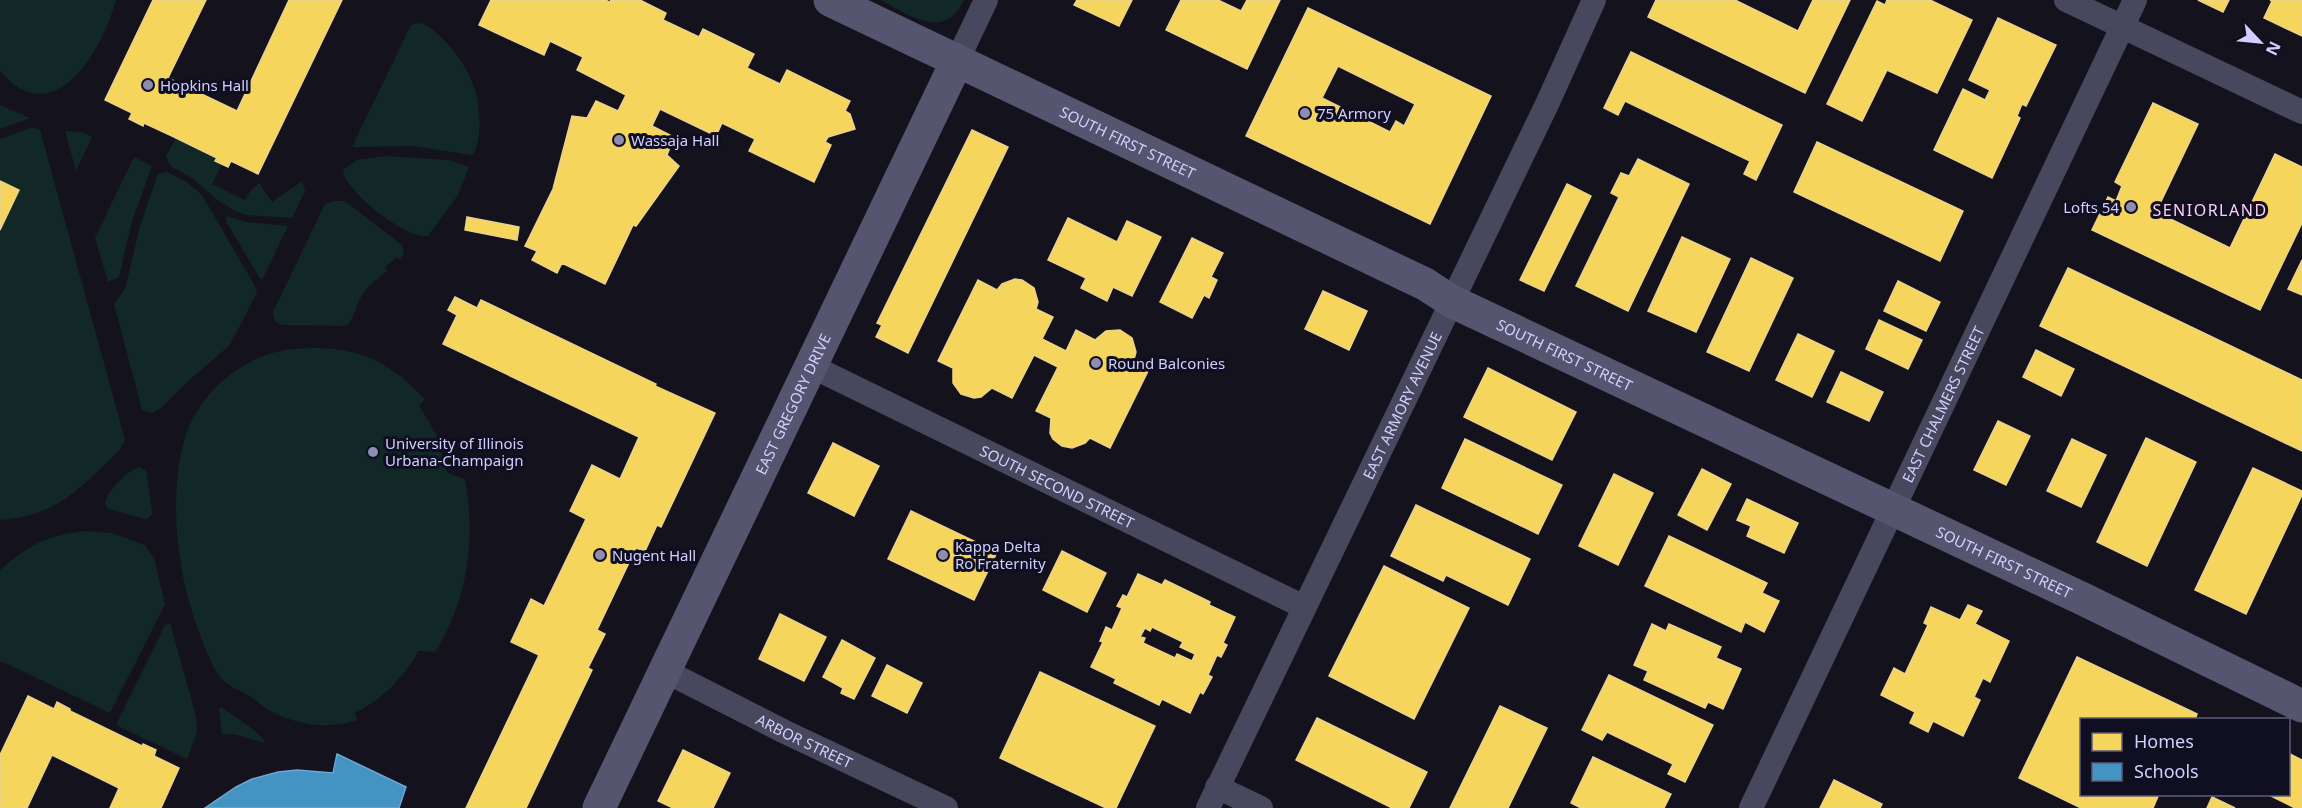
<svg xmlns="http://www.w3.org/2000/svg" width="2302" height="808" font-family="'Noto Sans',sans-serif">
<rect width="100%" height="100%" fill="#14121d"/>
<g fill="#112827">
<path d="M0 0H116C103 49 54 135 0 71Z"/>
<path d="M880 0H964C944 42 910 15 880 0Z"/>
<path d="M420 23C428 25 437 33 443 39 468 64 483 96 479 133 478 141 477 149 472 155L413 146 352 147 411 25Z"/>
<polygon points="0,105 30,118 0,129"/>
<path d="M33 127 40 130 125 440C121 451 109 460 101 468 68 500 47 516 0 520V139Z"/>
<polygon points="65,131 82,132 92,137 76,171"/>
<polygon points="176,138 217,158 216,161 222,164 212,184 245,200 250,191 259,183 272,202 302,181 305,191 292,218 247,215 235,211 216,199 192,178 170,166 166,156"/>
<path d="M386 156 449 160 469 167 458 195 428 236C407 240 344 191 343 170L357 160Z"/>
<polygon points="134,157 152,166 132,221 119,277 108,282 95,238"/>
<polygon points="167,172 187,182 202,195 255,286 257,292 230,345 187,382 161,408 152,413 142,410 114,304 125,289 140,226 158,174"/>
<path d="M335 201H344L349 204 398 242C405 247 405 253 400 260L397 257 385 267 387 271C377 279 366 287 360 299 355 308 354 319 346 326L281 325 275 321 273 312 325 204Z"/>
<polygon points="226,216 247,222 288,226 262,280 259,277 226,221"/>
<path d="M319 348C366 349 393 366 425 399L419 405 436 434 447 473 465 479C476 538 468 601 435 652L419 651C403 678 383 699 355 713L357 720C328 730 300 725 274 713 265 709 257 701 248 695 239 690 228 686 221 678 210 665 196 625 191 608 175 557 168 474 190 424 204 394 230 370 261 357 279 349 299 348 319 348Z"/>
<path d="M139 467 146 471 147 475 152 512 151 516 145 519 109 509 105 504C106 491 127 471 139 467Z"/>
<path d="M87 531 112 533 145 545 154 558 165 604 110 713 1 661 0 663V570C31 544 46 535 87 531Z"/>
<polygon points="170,623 196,716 197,732 187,759 116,725 165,625"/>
<path d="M221 707 254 730 266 742C250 742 238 731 222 735L219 709Z"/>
</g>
<g fill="#f6d55c" stroke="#ebd38d" stroke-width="1.5" fill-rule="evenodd">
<polygon points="153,0 206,0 168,78 237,111 289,0 342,0 258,174 231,161 228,167 215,161 217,158 172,136 144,123 143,126 129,119 132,113 105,100"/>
<polygon points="491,0 605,0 610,2 611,0 640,0 666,13 663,20 699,37 703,29 754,54 747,68 780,84 787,70 850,101 845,111 850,114 855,129 828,137 825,142 831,145 814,182 749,151 755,139 722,123 716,136 660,109 652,126 674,137 667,155 679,166 636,226 633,225 605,284 562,263 557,273 532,260 537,251 525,246 553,189 572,116 587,118 596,101 618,111 626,95 577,70 583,57 550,41 544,55 479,25"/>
<polygon points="1077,0 1132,0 1119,26 1074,5"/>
<polygon points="1181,0 1218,0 1241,11 1247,0 1280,0 1247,69 1166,30"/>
<polygon points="1656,0 1735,0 1798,31 1813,0 1850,0 1805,93 1648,17"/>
<polygon points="1887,0 1930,0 1972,20 1937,93 1887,70 1862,121 1827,104 1877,1 1885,5"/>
<polygon points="2198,0 2229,0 2223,12"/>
<polygon points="2270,0 2302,0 2302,36 2264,18 2272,1"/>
<path d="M1308 8 1491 96 1430 224 1246 136ZM1338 66 1415 104 1404 126 1396 121 1390 132 1322 98Z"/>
<polygon points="1998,18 2056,45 2026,106 2022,104 2017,116 2020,118 1992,178 1934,150 1963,89 1985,100 1990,90 1969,80"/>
<polygon points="1631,52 1782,125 1756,180 1744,174 1750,161 1625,101 1618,115 1604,108"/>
<polygon points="2153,103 2198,124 2156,212 2230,248 2275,154 2302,167 2302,223 2260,310 2092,230 2108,197 2116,201 2122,186 2115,182"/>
<polygon points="972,130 1008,147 908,353 876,337 882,325 877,323"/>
<polygon points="1817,142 1963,211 1940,261 1794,192"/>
<polygon points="1638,159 1689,184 1628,311 1576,286 1619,197 1611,193 1621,173 1629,176"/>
<polygon points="0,181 19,190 0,230"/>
<polygon points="1567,184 1591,196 1544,291 1520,280"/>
<polygon points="467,217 519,227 517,240 465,230"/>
<polygon points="1068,218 1117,242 1127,221 1161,237 1132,296 1113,287 1107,301 1081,288 1086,278 1048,260"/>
<polygon points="1682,237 1730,259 1696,332 1648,311"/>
<polygon points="1192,238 1223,253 1211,277 1217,280 1209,298 1204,295 1192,318 1160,302"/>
<polygon points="1751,258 1793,278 1749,371 1707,352"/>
<polygon points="2302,260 2302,295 2288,289"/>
<polygon points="2068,268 2302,380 2302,451 2040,326"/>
<polygon points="1015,279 1022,280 1034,288 1038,302 1036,309 1053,317 1042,339 1066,351 1076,330 1095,340 1106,331 1120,330 1132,338 1136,352 1134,359 1150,367 1110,448 1090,438 1085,443 1072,448 1062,446 1053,439 1050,433 1051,418 1036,411 1058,367 1034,355 1012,398 992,388 981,397 974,398 961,394 953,383 953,368 938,361 978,280 997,290 1002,284"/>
<polygon points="1898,281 1940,302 1926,331 1884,311"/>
<polygon points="1323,291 1367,311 1349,350 1305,329"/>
<polygon points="455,297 477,308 481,300 656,384 655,386 715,413 661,527 657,525 645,551 636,548 597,630 605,634 588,668 592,670 526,808 466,808 539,655 511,642 531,599 544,606 586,519 570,511 592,465 620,479 639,437 443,344 457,315 448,310"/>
<polygon points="1879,320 1922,340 1908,369 1866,349"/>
<polygon points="1798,334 1834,351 1812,397 1776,380"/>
<polygon points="2036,350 2074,369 2061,396 2023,377"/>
<polygon points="1488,368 1576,412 1552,460 1464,417"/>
<polygon points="1841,372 1883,392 1869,421 1827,402"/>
<polygon points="1998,421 2030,436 2006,485 1974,470"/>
<polygon points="2146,438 2196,462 2147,566 2097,542"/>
<polygon points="1465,439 1562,485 1538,534 1442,488"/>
<polygon points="2072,439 2106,455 2081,507 2047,491"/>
<polygon points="833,443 879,466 854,516 808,493"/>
<polygon points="2253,468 2302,491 2302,495 2246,614 2195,590"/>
<polygon points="1702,469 1731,484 1707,530 1678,515"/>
<polygon points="1614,474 1653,493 1618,565 1579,546"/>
<polygon points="1747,499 1798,523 1784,553 1747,536 1751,526 1737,520"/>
<polygon points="1416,505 1530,559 1508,605 1446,575 1443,581 1391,556"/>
<polygon points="911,511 997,552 974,600 888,559"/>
<polygon points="1669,536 1767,583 1762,593 1779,601 1764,632 1745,622 1741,632 1645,586"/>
<polygon points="1062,551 1106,573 1087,612 1043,590"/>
<polygon points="1384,566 1469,608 1414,719 1329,676"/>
<path d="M1138 574 1162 585 1165 580 1210 602 1209 605 1235 617 1223 643 1227 645 1221 657 1217 655 1208 675 1212 677 1203 694 1200 692 1190 713 1162 699 1159 705 1114 683 1116 679 1091 667 1103 642 1100 641 1106 627 1112 630 1122 608 1117 606 1123 595 1127 597ZM1152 627 1183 642 1180 647 1195 654 1192 661 1177 654 1175 658 1143 643 1145 638 1140 637 1145 628 1150 631Z"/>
<polygon points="1968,605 1982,611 1975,624 2009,641 1990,682 1983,678 1974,697 1980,700 1963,736 1933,721 1928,732 1910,723 1915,712 1881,695 1894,668 1905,674 1928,625 1924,623 1931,607 1960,620"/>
<polygon points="780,614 826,637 804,681 759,659"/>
<polygon points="1652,624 1666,631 1669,624 1721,647 1716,658 1741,669 1723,709 1708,702 1705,708 1644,680 1648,671 1634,665"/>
<polygon points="842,640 875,658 854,699 841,693 843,688 823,677"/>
<polygon points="2077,657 2197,714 2195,720 2082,720 2082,794 2159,794 2153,808 2081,808 2019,778"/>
<polygon points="887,665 922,683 907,713 872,696"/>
<polygon points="1040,672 1155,726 1116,808 1106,808 1000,758"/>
<polygon points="1609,675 1713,725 1685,782 1668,774 1673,764 1607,732 1602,740 1582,730"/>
<polygon points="28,696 54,709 57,702 70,709 70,711 142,746 143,744 156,750 154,756 179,768 161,808 110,808 119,788 52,755 27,808 0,808 0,755"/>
<polygon points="1500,706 1547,728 1508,808 1450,808"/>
<polygon points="1317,718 1427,772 1409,808 1392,808 1296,760"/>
<polygon points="683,750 730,773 713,808 673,808 658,801"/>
<polygon points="2288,753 2302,760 2302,808 2295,808 2267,794 2288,794"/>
<polygon points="1593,757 1671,794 1664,808 1581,808 1571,803"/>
<polygon points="1834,780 1882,804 1880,808 1820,808"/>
<polygon points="2212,797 2235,808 2207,808"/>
</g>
<polygon fill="#4393c3" stroke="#6ea5d5" stroke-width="1.5" points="337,754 406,787 399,808 205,808 236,787 252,779 278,772 297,770 333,773"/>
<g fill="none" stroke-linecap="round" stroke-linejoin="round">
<g stroke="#47485e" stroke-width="24">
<polyline points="2066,0 2302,112"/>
<polyline points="957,61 986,0"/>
<path id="s1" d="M811 366 1304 607"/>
<path id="s2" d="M665 671 785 732 946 808"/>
<polyline points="1217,787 1261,808"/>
<path id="s3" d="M1208 808 1548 102 1594 0"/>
<path id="s4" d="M1751 808 2135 0"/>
</g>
<g stroke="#555570" stroke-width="33">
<path id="s5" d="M830 0 1425 284 1451 301 2083 599 2302 706"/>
<path id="s6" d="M599 808 957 61"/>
</g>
</g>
<g fill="#8f8daf" stroke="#100e21" stroke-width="2">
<circle cx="148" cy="85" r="6"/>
<circle cx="1305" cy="113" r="6"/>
<circle cx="619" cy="140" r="6"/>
<circle cx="2131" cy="207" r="6"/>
<circle cx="1096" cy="363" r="6"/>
<circle cx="373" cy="452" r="6"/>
<circle cx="600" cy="555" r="6"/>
<circle cx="943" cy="555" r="6"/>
</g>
<g text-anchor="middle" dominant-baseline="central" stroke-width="6" stroke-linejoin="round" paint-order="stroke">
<g font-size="15" fill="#d1cffe" stroke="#100e21" text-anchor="start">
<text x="160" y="85">Hopkins Hall</text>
<text x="1317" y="113">75 Armory</text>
<text x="631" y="140">Wassaja Hall</text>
<text x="2119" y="207" text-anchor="end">Lofts 54</text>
<text x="1108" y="363">Round Balconies</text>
<text x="385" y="443">University of Illinois<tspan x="385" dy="17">Urbana-Champaign</tspan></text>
<text x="955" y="546">Kappa Delta<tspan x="955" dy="17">Ro Fraternity</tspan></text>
<text x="612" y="555">Nugent Hall</text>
</g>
<g font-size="15" fill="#d1cffe" stroke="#100e21">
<text stroke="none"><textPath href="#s5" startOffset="330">SOUTH FIRST STREET</textPath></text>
<text stroke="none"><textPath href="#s5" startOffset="816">SOUTH FIRST STREET</textPath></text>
<text stroke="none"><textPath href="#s6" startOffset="448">EAST GREGORY DRIVE</textPath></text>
<text stroke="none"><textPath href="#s3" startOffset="447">EAST ARMORY AVENUE</textPath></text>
<text stroke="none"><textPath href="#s4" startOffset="447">EAST CHALMERS STREET</textPath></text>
<text stroke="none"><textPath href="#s1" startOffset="274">SOUTH SECOND STREET</textPath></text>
<text stroke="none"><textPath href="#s5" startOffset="1302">SOUTH FIRST STREET</textPath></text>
<text stroke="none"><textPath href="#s2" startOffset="156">ARBOR STREET</textPath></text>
</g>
<g font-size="16" letter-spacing="1.5" fill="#fed1f1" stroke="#100e21">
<text x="2210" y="210">SENIORLAND</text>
</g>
</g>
<rect x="2080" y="718" width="210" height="78" fill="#100e21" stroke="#5d5b79" stroke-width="1.5"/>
<rect x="2092" y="733" width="30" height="18" fill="#f6d55c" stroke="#5d5b79" stroke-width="1.5"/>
<text x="2134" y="748" font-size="18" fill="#d1cffe">Homes</text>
<rect x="2092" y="763" width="30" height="18" fill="#4393c3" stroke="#5d5b79" stroke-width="1.5"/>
<text x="2134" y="778" font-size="18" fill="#d1cffe">Schools</text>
<g transform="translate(2260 42) rotate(116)" stroke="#100e21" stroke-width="4.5" paint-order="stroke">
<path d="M0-4.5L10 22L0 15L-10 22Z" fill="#d1cffe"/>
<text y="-9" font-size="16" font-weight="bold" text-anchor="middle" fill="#d1cffe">N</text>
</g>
</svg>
